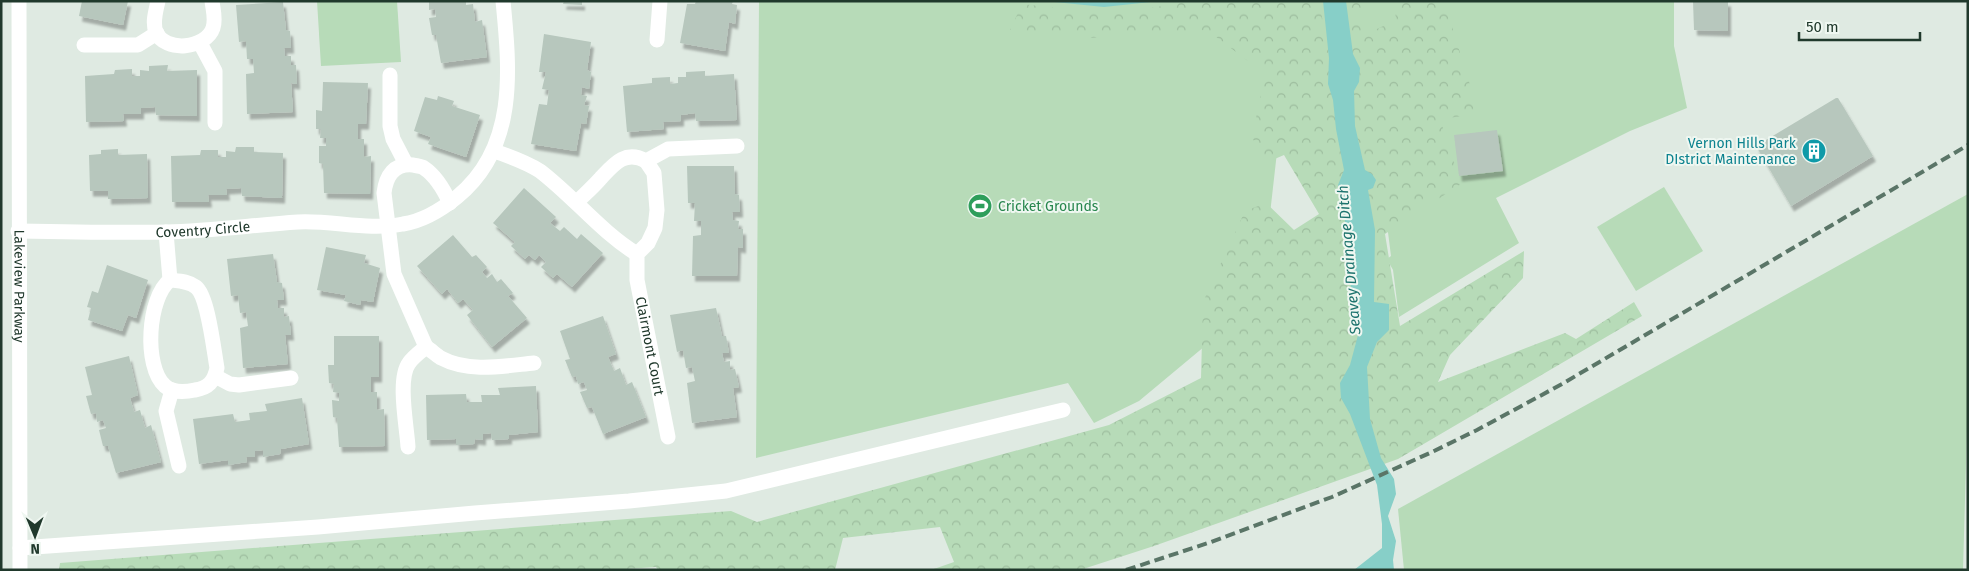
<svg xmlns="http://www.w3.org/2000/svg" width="1969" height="571" font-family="'Fira Sans',sans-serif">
<defs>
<pattern id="forest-crowns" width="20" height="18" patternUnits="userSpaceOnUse" patternTransform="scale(1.25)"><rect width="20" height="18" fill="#b7dbb8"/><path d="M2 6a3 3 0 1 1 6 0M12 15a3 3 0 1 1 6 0" fill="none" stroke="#9dbd9e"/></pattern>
<filter id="shadow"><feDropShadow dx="3" dy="5.5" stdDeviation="1" flood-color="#0004"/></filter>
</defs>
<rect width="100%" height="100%" fill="#dfeae2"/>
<g fill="#b7dbb8">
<polygon points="317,1 397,1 401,62 321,66"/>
<polygon points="759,1 1674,1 1674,46 1687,108 1630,131 1496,198 1519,243 1399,317 1393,270 1387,259 1391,256 1370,90 1284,90 1270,214 1211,341 1139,401 1094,423 1068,383 756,458"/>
<polygon points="1664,187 1703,251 1636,291 1597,227"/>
<polygon points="1968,194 1968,393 1963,570 1404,570 1398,509"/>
</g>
<polygon fill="url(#forest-crowns)" points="1190,1 1319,1 1327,44 1351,42 1347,1 1360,1 1364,35 1396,20 1394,1 1444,1 1479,114 1440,119 1461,184 1385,234 1400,326 1524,251 1523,278 1450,355 1438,382 1565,333 1576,339 1634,302 1642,316 1398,459 1154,546 1080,570 931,570 954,562 940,527 843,538 835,570 658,570 656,567 611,570 59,570 60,563 731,511 757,522 1109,425 1201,378 1203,302 1245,211 1266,203 1294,230 1319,214 1284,155 1265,163 1252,137 1265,74 1207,30 1088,38 1010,30 1022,4 1112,15"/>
<g fill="#87cfc8">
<polygon points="1045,1 1160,1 1104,7"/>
<polygon points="1323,1 1346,1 1353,54 1360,68 1359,82 1354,91 1355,126 1365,170 1372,174 1376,180 1373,188 1368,190 1375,230 1374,302 1389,304 1389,330 1377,342 1367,367 1370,419 1381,458 1394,479 1396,494 1388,516 1396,541 1393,560 1394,570 1354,570 1382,548 1382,524 1377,485 1350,414 1341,398 1340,383 1350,365 1361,324 1351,289 1348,244 1342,199 1338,185 1344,170 1336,129 1333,100 1328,84 1329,58"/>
</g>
<g fill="#b7c7bd" filter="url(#shadow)">
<polygon points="82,1 128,1 123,25 79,16"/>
<polygon points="429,1 466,1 466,5 473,4 475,22 482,20 487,57 441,63 436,35 432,35 429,18 436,17 435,9 429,10"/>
<polygon points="564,1 582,1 582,5 563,4"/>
<polygon points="696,1 733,1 732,4 737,5 735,24 729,22 725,51 680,43 687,4 695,4"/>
<polygon points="1693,1 1728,1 1728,31 1694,30"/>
<polygon points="283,2 286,30 290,31 291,48 284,48 285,56 291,56 291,65 296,65 297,84 291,83 293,112 247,114 246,74 254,73 253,59 247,59 246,41 239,42 236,5"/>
<polygon points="544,34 591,42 587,70 591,72 589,89 582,87 581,95 587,96 584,105 589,106 586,124 581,123 576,151 531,144 539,104 547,105 549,90 542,89 546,72 539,72"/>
<polygon points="168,65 167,71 197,70 197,116 156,115 155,107 141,108 141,114 123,114 124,121 86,122 85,76 114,74 115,70 132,69 132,76 140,76 140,70 149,71 149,66"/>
<polygon points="705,71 705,76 734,74 737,120 696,121 695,113 681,115 681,121 663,122 664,129 627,132 623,86 652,83 652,78 670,77 670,84 678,83 678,77 686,77 686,72"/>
<polygon points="323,82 368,83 366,124 358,124 358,139 364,139 364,157 371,156 370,194 324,193 323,164 319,163 319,146 326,146 326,138 320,138 321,129 316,129 316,110 322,111"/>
<polygon points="438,96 454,101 452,106 480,115 466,157 428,144 431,137 414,131 425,97 437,100"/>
<polygon points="1836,98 1838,98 1873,156 1791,206 1756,146"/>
<polygon points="1497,130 1503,171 1459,176 1454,135"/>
<polygon points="236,147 254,147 254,152 283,153 282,198 242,196 241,188 226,189 227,195 208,195 209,202 172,202 171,156 200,155 201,150 218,150 218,157 226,157 226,151 235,152"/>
<polygon points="118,149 118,155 147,154 148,198 108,199 108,191 90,191 89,155 101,154 101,150"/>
<polygon points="687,166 734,166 735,194 739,195 740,212 732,212 733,220 739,221 738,229 743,229 743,248 738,247 737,276 692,276 693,236 701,235 701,221 694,221 695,203 688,203"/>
<polygon points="524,188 556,217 550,223 560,231 564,227 577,239 581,234 603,253 572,287 557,274 553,278 541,267 546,262 539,255 535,260 529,255 525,259 511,246 515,242 493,223"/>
<polygon points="453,235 472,257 476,255 487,267 482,272 487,278 492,274 497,282 501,279 513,293 508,296 527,318 492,347 467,315 473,310 463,299 458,303 447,289 442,294 417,266"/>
<polygon points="326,247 366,255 364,263 380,268 373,302 361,300 360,305 344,301 346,295 317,290"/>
<polygon points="273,254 277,282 282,283 284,300 277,300 278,308 284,308 284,317 289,316 291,335 285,335 288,364 243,368 240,328 248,326 246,312 240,313 238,295 231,296 227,259"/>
<polygon points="107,265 148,280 136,318 128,315 122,331 88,320 91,308 87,307 92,291 98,293"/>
<polygon points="716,308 722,336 726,336 729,353 722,353 724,362 730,361 730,370 735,369 739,387 733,388 737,417 692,423 687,383 695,381 692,367 686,368 683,350 677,352 670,315"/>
<polygon points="603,316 616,354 608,357 614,371 620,368 626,385 632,382 646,417 603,434 592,407 587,408 580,392 587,390 584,382 578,384 576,376 572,377 565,360 570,359 560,331"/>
<polygon points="334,336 379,336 379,377 371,377 371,392 377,392 377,410 384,409 385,446 339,447 337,418 333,417 332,400 339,401 339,393 333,392 334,384 329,383 328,365 334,365"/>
<polygon points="129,356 138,395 130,398 134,412 140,410 145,428 151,425 161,462 116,473 108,446 103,446 99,430 106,428 103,420 97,422 96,413 91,414 86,396 92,395 85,367"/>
<polygon points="536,386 538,432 509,435 509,439 492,440 491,433 483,434 483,440 475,439 474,444 456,445 456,439 427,440 426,395 466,394 467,402 482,402 481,395 500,395 498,388"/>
<polygon points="302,398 309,444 281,449 280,454 263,457 263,450 255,451 255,457 246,457 247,462 228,465 228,460 199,464 193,419 233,414 235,422 250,420 249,413 267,411 265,404"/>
</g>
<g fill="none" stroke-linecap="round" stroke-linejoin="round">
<g stroke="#fff" stroke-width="15">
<path d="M158 1C156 11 152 22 156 32 165 53 206 49 213 28 216 19 213 10 212 1"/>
<polyline points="657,40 660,1"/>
<polyline points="200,43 215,71 215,123"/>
<polyline points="84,45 138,45 157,33"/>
<polyline points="390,75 390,126 393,139 406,164"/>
<path d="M494 151C509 156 526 162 540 171 574 197 601 232 637 254"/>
<path id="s1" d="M646 161 654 173 657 210 655 228 648 243 637 254V280L668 437"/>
<path d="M577 202C585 194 593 187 600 179 613 165 625 149 646 161L668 149 737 146"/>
<path id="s2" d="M18 231C67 232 117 233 166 232 210 231 254 225 298 222 332 220 368 231 403 224 423 221 441 210 457 197 517 148 510 72 503 1"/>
<polyline points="166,232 170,280"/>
<path d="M170 280C179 281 188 281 196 287 208 296 214 352 217 368 214 382 208 388 195 390 186 392 173 393 165 386 143 366 148 297 170 280Z"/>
<path d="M426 347 394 274 384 193C386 176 394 163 413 165 417 166 421 166 424 168 436 176 444 190 450 203"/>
<polyline points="215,376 230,384 239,385 291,378"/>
<polyline points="172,390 166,411 179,466"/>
<path d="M408 447C407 427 397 379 409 363 413 357 420 352 426 347 431 350 436 355 441 358 469 373 504 366 534 363"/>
<polyline points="20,548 318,527 475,513 629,501 726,491 1063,410"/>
</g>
<path stroke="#fff" stroke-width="15" id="s3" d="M19 1 20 570"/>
<polyline stroke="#5a7567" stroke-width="4" stroke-dasharray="10 5" stroke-linecap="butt" points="1126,570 1211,542 1332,497 1432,452 1477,430 1562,384 1968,145"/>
</g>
<defs>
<symbol id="building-disc" viewBox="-11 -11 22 22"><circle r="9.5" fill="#0f9aa8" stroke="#eff7f1"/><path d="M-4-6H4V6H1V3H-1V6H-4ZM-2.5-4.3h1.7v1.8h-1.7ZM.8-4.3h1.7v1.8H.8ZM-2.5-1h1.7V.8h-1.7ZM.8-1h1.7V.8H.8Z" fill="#fff"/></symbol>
<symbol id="stadium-disc" viewBox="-11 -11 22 22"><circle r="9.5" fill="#2e9e5b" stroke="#eff7f1"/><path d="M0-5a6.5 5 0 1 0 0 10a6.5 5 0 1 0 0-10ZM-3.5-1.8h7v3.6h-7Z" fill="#fff"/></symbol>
</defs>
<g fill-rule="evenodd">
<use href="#building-disc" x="1800" y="137" width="28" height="28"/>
<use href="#stadium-disc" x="966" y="192" width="28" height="28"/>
</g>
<g text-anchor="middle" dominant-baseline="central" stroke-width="4" stroke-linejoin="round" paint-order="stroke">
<g font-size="14" fill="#0d838f" stroke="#eff7f1" text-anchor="end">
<text x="1796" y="143">Vernon Hills Park<tspan x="1796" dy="16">DIstrict Maintenance</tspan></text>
</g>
<g font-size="14" fill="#27864d" stroke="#eff7f1" text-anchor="start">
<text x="998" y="206">Cricket Grounds</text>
</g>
<g font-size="14" fill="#20392c" stroke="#eff7f1">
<text stroke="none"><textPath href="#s2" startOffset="185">Coventry Circle</textPath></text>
<text stroke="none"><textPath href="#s3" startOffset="285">Lakeview Parkway</textPath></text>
<text stroke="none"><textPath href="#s1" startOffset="195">Clairmont Court</textPath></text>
</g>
<g font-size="15" font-style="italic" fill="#1c736d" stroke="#eff7f1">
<text transform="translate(1349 260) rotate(-95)">Seavey Drainage Ditch</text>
</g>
</g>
<rect width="1969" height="571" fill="none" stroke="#20392c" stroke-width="5"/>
<g transform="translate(35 536) rotate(179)" stroke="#eff7f1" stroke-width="4" paint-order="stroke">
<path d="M0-4L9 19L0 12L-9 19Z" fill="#20392c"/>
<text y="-8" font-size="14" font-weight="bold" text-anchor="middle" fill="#20392c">N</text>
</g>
<path d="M1799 32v8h121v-8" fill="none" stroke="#20392c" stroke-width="2.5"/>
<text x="1806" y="32" font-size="15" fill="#20392c" stroke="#eff7f1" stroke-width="4" paint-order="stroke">50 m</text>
</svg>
